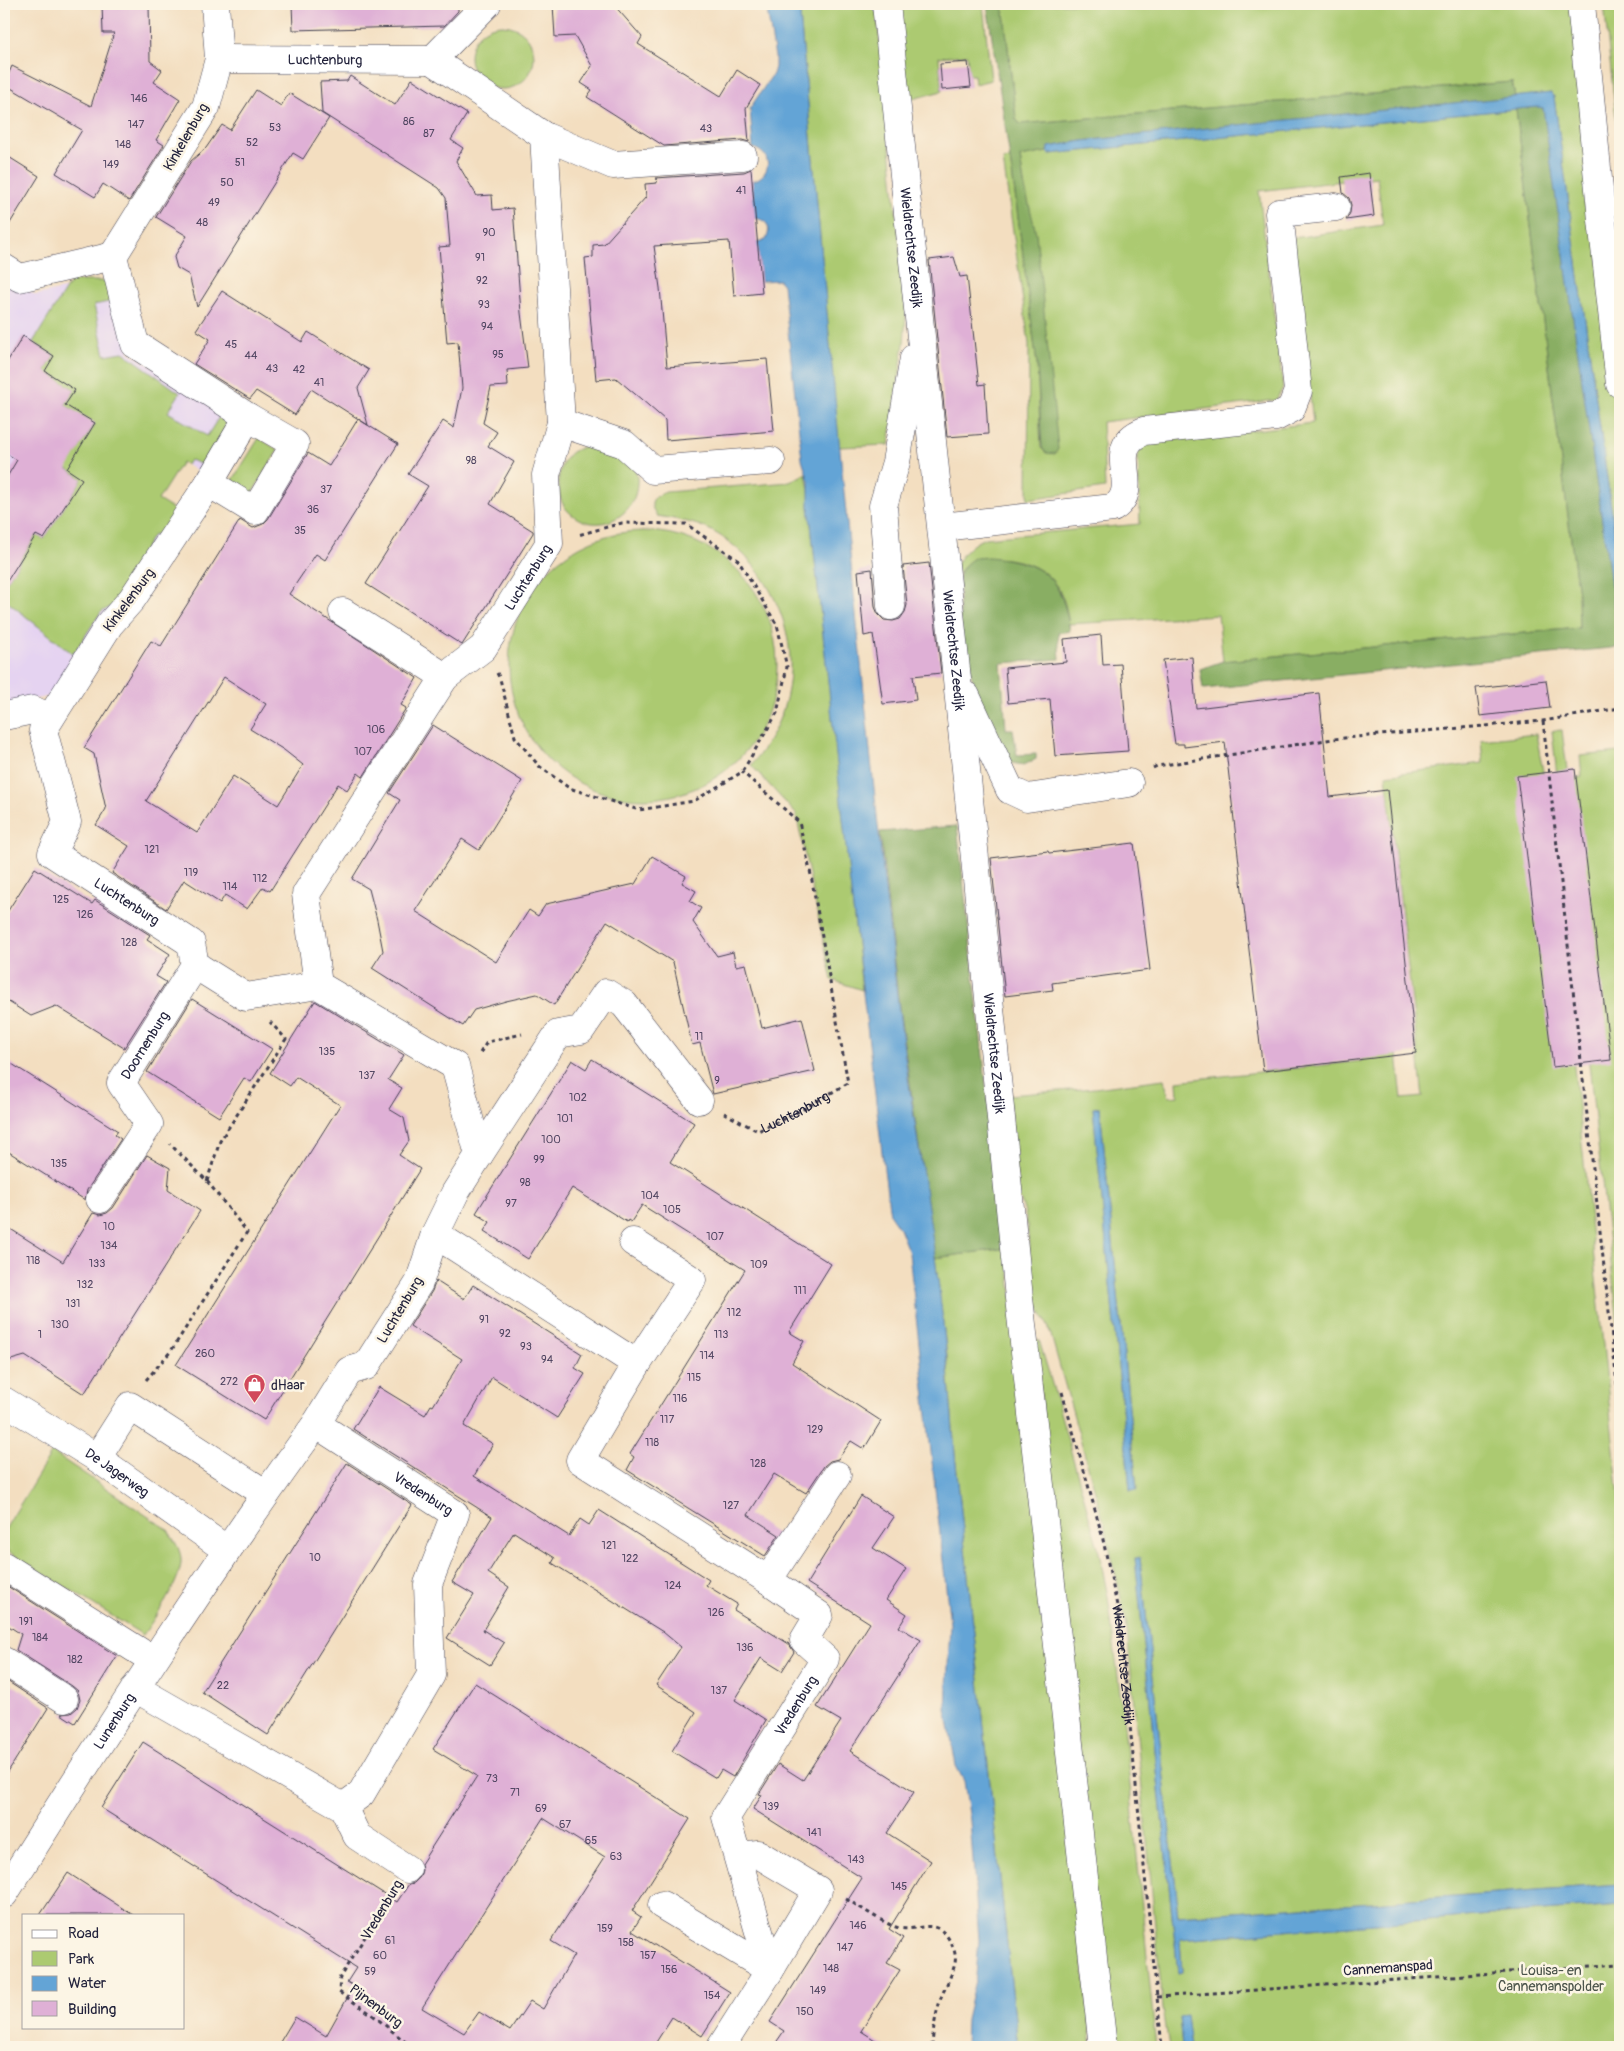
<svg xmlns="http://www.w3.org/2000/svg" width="1624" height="2051" font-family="Pangolin,sans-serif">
<rect width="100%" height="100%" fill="#fcf5e5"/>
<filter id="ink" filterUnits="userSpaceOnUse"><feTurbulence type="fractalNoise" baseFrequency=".02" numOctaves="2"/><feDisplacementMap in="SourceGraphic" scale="10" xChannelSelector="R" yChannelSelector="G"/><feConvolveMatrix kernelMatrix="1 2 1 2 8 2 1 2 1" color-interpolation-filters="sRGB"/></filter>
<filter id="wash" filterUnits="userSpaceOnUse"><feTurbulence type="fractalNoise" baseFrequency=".0096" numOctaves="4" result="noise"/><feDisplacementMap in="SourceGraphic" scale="20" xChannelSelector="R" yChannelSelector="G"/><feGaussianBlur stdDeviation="1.12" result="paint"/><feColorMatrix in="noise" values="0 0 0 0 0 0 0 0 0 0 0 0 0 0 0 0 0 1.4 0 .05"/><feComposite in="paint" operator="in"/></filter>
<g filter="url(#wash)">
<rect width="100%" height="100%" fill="#f3dec0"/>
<path fill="#e5d3f1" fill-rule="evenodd" d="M4 277 36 295 115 278 129 352 241 423 57 695 4 705ZM182 462 200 473 176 511 158 500Z"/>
<g fill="#acca71" stroke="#677656" fill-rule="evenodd">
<polygon points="799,4 876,4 906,313 904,344 889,445 839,447"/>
<polygon points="894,4 983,4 991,80 975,84 974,75 969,75 967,55 939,57 942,91 905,101"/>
<polygon points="1003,4 1573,4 1595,226 1620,444 1620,571 1554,97 1551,93 1515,97 1512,82 1020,124 1016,119"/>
<polygon points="1604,4 1620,4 1620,158"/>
<circle cx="502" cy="57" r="32"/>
<path d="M1516 109 1578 594 1579 628 1223 661 1218 615 1069 624C1067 611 1064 595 1055 584 1039 561 1002 554 977 561 973 562 969 562 966 565 963 567 961 571 959 574L955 566C963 552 971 544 985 538L1140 524 1138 454 1141 447 1147 443 1313 423 1293 238 1383 225 1377 177 1259 191 1283 388 1276 400 1102 422 1105 488 1028 499 1029 344 1003 160 1010 159 1014 186 1037 364 1041 448 1046 453 1024 184 1020 157 1047 152 1050 154Z"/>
<polygon points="71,281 109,281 113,301 94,305 105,355 123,352 180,393 168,412 207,436 219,417 232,428 208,467 190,460 187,465 182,462 158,500 176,511 165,532 152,536 129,578 130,589 118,603 101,612 73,654 4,599 4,586 36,535 44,539 82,479 66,468 95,424 65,405 75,390 45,371 54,356 33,342"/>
<polygon points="259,438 278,450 251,495 231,483"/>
<path d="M593 444C605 444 611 450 620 456 624 459 630 461 633 465 636 469 638 478 637 483 636 519 594 537 568 511 554 497 555 465 572 452 578 448 586 446 593 444Z"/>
<path d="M806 473 810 496 809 506 862 990 832 980 796 814 751 765C794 715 803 651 771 592 757 566 738 545 712 531 695 522 675 519 657 516 648 503 651 497 666 492L790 482Z"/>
<circle cx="643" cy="665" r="134"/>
<polygon points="1562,730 1568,778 1582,777 1580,756 1620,752 1620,1343 1552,731"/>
<path d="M1536 734 1543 771 1620 1507V1884L1179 1916 1140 1558H1135L1178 1973 1182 1972 1180 1939 1620 1905V2047H1191L1187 2017 1179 2018 1182 2047H1169L1163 2008 1126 1620 1104 1523 1049 1328C1042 1315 1036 1302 1033 1288 1026 1257 1033 1223 1018 1195L1009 1095 1095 1088 1164 1079 1169 1097 1178 1096 1177 1081 1362 1061 1338 835 1396 1044 1402 1099 1423 1097 1386 775 1483 763 1481 740ZM1100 1107 1137 1489 1130 1490 1093 1108Z"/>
<polygon points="1007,1248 1092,2047 1018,2047 955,1454 947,1355 935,1258"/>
<polygon points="1035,1340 1039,1340 1053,1387 1098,1548 1108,1597 1124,1725 1156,2047 1110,2047"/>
<path d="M52 1452 168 1530C173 1539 180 1548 181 1558 183 1580 155 1617 143 1635L4 1549V1531Z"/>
</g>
<g fill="#89ae63" stroke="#56684f">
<polygon points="987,4 1003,4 1016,119 1020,124 1512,82 1515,97 1082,141 1049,147 1047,152 1020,157 1024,184 1036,233 1058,449 1055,454 1046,453 1042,448 1037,364 1014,186"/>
<polygon points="1538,107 1543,108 1544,112 1620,647 1203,689 1200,669 1223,661 1579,628 1578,594 1516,109"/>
<path d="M989 557C1044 562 1062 577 1070 631L1058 633 1060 659 1001 663 1006 729H1013L1017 755 1036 754V759L1024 765 1011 763 977 695 960 634 959 574 967 563 974 558Z"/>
<polygon points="957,826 986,1084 1007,1248 935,1258 899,1007 880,832"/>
</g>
<g fill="#63a4d6" stroke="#426388">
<path d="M766 4H799C829 337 859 671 898 1003 908 1088 924 1173 935 1257 944 1323 950 1389 955 1454L1018 2047H965L966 2019 976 1976 979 1940 970 1821 964 1781 956 1766 946 1709 950 1624 909 1253 899 1228 890 1215 884 1169 850 884 809 506V481L802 459 783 285 779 280 761 281 757 242 766 240C771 229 769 220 755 218L752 181C772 176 773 153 753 148L750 108 773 74 775 67V57Z"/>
<polygon points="1551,93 1554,97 1620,571 1620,647 1543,108 1538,107 1050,154 1047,152 1049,147 1082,141"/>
<polygon points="1100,1107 1137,1490 1130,1490 1093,1108"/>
<polygon points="1135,1558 1140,1558 1179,1916 1620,1884 1620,1905 1180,1939 1182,1972 1178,1973"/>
<polygon points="1187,2016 1191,2047 1182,2047 1179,2017"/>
</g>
<g id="blocks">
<g fill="#dfb0d6" fill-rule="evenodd">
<polygon points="102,4 149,4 150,61 162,70 154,82 180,99 156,140 164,145 129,201 103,184 95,197 56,173 82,130 4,84 12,66 91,106 114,33 103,33"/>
<polygon points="292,4 458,4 458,11 444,26 293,30"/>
<polygon points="553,4 613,4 642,37 638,44 721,96 737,70 760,85 746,108 749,142 742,140 664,146 587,97 592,90 581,83 592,66 575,36 555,37"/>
<polygon points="968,62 971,87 942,90 940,64"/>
<polygon points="350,76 395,105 412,79 467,114 451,140 463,148 456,161 477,196 492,195 493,210 513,208 521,313 528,368 507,370 508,386 491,387 483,423 497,432 488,446 514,462 490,504 533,531 533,533 462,645 366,584 428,486 408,474 443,421 454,428 462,388 458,342 447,343 439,247 450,246 446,198 439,188 322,113 320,82 347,81"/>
<polygon points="256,90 281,106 289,93 329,118 303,159 293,153 197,307 189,275 177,268 174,257 187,236 156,217 191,161 206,148 222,125 230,130"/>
<polygon points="4,154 39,176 4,233"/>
<polygon points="751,169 762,293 734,296 729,241 654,246 660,288 667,367 767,359 774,431 666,440 665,420 641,399 616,378 596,380 585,258 593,257 593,245 604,244 646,197 645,184 657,183 656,178 744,172"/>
<polygon points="1369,173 1374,216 1346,220 1350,213 1351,205 1349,198 1343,193 1341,177"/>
<polygon points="954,257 960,277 967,276 979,385 985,384 988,434 947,437 929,260"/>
<polygon points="222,291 302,342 308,332 369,370 358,388 368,425 311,389 295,415 256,391 250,399 194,364 210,339 196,330"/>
<polygon points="23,336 54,356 45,371 75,390 65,405 95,423 67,469 82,479 44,539 36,535 4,586 4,482 17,460 4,452 4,367"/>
<path d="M358 419 398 444 325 560 316 554 289 594 417 678 401 705 406 708 363 777 358 773 347 790 338 784 270 891 263 887 247 909 225 895 220 903 184 880 166 909 112 873 129 846 96 825 106 809 94 754 84 748 151 641 161 646 240 520 253 528 263 524 268 519 308 453 329 466ZM224 677 266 704 250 729 284 750 303 765 278 805 233 776 197 833 146 801Z"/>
<polygon points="929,563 941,673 913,676 916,700 883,704 873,634 864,636 858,571 872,569 875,607 878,614 884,620 893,621 900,619 905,612 907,605 903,566"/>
<polygon points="1101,635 1103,665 1121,664 1128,751 1055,756 1050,699 1008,703 1005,668 1066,662 1064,639"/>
<polygon points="1192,657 1196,708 1319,693 1330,797 1387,790 1416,1053 1263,1071 1225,742 1184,747 1184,744 1175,744 1163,660"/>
<polygon points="1546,680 1550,708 1480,716 1476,688"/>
<polygon points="433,725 522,781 479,850 462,839 415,911 496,962 529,910 538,916 546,904 635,884 652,856 686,876 682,883 696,891 690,901 701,908 693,922 717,956 733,952 736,966 746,964 762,1028 802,1018 815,1071 713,1094 700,1043 692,1045 673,962 607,921 554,1005 537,994 506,1001 474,1010 463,1026 372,968 383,951 377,920 369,889 352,879 400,800 389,793"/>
<polygon points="1575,769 1611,1060 1553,1067 1517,776"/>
<polygon points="1134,843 1150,970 1052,983 1053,990 1005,996 991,858 1048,851 1049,853"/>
<polygon points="35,868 92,904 95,900 150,935 147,939 170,954 156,976 166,982 124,1048 56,1006 31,1016 4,999 4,917"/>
<polygon points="192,999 272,1049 251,1082 244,1078 219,1117 147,1072"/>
<polygon points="315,1001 404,1055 388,1080 402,1088 389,1109 404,1118 409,1141 399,1155 420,1169 264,1420 176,1365 340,1105 296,1077 290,1086 270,1073"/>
<polygon points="4,1059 118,1131 115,1135 121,1139 87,1190 85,1200 4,1149"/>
<polygon points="592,1059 694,1123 670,1162 831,1264 789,1332 804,1341 792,1363 881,1421 864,1449 851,1441 838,1459 830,1461 824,1466 806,1493 774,1474 748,1515 779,1535 765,1556 627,1470 634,1457 630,1454 745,1270 642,1205 631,1222 628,1220 627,1222 572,1188 528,1259 484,1231 490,1222 476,1213 572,1060 586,1069"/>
<polygon points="147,1155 170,1168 168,1190 200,1211 84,1394 25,1356 4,1362 4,1225 63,1262 93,1213 100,1215 107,1213 113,1208"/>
<polygon points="436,1281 464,1299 473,1285 582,1354 575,1368 585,1374 557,1418 492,1377 464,1426 493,1444 474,1476 569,1536 580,1519 589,1525 599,1510 709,1580 706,1585 737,1604 734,1610 789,1644 794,1652 782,1671 761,1658 735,1700 766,1720 733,1777 721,1770 716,1778 672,1751 696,1712 656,1685 681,1647 663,1632 552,1563 555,1558 514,1532 488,1573 509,1587 483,1630 504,1643 490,1665 447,1638 474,1595 452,1582 492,1517 353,1429 379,1387 425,1415 431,1405 433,1406 462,1359 410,1326 432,1291"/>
<polygon points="347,1463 412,1505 268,1735 202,1692"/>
<polygon points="861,1496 894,1517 873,1548 906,1569 886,1600 907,1614 899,1627 921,1640 850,1751 914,1792 887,1833 931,1861 889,1929 903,1938 887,1963 900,1970 861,2031 886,2047 773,2047 784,2031 770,2022 862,1878 753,1809 762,1795 759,1794 778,1764 803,1780 841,1721 817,1707 870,1623 807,1583"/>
<polygon points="4,1584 117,1656 75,1723 61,1714 71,1713 77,1708 80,1700 78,1691 72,1686 16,1650 21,1634 4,1623"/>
<polygon points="7,1681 48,1708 4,1778 4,1692"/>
<path d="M475 1683 690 1819 632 1911 641 1917 632 1931 730 1992 702 2036 672 2017 653 2047H277L295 2017 326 2036 354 1986 347 1982 356 1968 101 1808 143 1742 397 1902 409 1884 414 1883 420 1877 422 1870 421 1864 477 1776 433 1749ZM543 1818 605 1857 551 1941 574 1955 543 2009 530 2001 510 2031 479 2012 464 2033 422 2008Z"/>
<polygon points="68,1873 133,1915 40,1915"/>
</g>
</g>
</g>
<g filter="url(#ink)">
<use href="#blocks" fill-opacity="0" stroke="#413e4f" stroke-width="1"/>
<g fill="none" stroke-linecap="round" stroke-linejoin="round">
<defs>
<g id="minor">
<path id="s3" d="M215 4 219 59 206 107 113 256 135 344 248 417 209 483 132 599 109 625 43 730 67 822 52 853 191 943 195 965 246 997 318 985 455 1066 479 1155 455 1193 435 1234 419 1283 366 1366 349 1371 316 1424"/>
<path id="s4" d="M886 4 957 679 1019 1298 1103 2047"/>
<polyline points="1581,4 1602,220 1620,384"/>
<path id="s5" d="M219 59 432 60 487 4"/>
<polyline points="432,60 544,136 613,165 743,156"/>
<polyline points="4,268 20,278 113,256"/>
<polyline points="561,423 624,444 653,470 771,461"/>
<polyline points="209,483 255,511 295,444 248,417"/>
<path d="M942 527 1113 508C1145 488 1101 448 1144 431L1276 417 1291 409 1298 391 1279 213 1336 207"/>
<polyline points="891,606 883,506 896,462 914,358"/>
<polyline points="343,612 445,677"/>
<polyline points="966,696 1010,790 1027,798 1129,783"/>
<polyline points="4,716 33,710 50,718"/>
<path id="s6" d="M318 985 306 894 445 677 483 648 549 544 546 475 561 423 544 136"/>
<polyline points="479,1155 558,1034 581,1030 606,993 624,1004 699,1100"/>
<path id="s7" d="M100 1199 149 1124 121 1083 195 965"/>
<polyline points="435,1234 637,1364 580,1460 768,1580 837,1475"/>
<polyline points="633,1242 692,1280 637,1364"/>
<path id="s8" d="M4 1401 97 1458 227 1550"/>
<polyline points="97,1458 130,1406 266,1494"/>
<polyline points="4,1566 153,1660"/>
<polyline points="4,1661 64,1699"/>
<polyline points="343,1807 357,1836 407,1869"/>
<path id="s9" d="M4 1894C104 1735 206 1576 316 1424L455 1514 428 1584 431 1675 361 1794 343 1807 135 1688"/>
<polyline points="662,1905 770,1970 818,1890 758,1854 739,1856"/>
<path id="s10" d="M721 2047 770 1970 726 1817 825 1659 804 1640 819 1615 768 1580"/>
</g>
</defs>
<use href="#minor" stroke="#413e4f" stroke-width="29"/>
<g stroke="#413e4f" stroke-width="3" stroke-dasharray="4 4" stroke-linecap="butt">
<polyline points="497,673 500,679 515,737 539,766 569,788 639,810 694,801 742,772 777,713 787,667 777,625 738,560 686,524 622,523 578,535"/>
<polyline points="1543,721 1620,1410"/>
<polyline points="1153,768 1157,766 1333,739 1543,721 1620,708"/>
<polyline points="480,1053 487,1042 522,1034"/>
<path id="s1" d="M724 1113 758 1131 800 1111 848 1083 811 875 799 822 742 772"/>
<polyline points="207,1181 220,1141 286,1039 270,1022"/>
<polyline points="146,1380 171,1351 247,1232 207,1181 170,1144"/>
<path id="s2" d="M1062 1392 1102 1535 1119 1615 1162 2047"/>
<polyline points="391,1895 340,1977 339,1992 374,2016 409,2045 408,2047"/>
<path d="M846 1899C862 1908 877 1919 893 1926 915 1936 934 1913 950 1941 955 1950 957 1958 954 1967 951 1976 946 1986 942 1995 936 2012 933 2029 932 2047"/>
<polyline points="1157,1997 1620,1964"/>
</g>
<use href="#minor" stroke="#fff" stroke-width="28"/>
</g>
</g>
<defs>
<symbol id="shop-pin" viewBox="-11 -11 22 30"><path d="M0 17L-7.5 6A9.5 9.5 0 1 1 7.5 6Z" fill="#d1495b" stroke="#fcf5e5"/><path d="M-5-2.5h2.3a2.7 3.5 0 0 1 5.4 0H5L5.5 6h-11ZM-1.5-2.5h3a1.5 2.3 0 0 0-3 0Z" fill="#fff"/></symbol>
</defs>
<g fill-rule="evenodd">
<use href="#shop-pin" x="242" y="1372" width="25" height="34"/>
</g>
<g text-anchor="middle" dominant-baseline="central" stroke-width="5" stroke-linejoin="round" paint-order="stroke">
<g font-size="11" fill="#514662">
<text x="139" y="98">146</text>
<text x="409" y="121">86</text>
<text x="136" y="124">147</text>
<text x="275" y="127">53</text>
<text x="706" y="128">43</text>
<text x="429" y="133">87</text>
<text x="252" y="142">52</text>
<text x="123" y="144">148</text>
<text x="240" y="162">51</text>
<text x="111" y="164">149</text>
<text x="227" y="182">50</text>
<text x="741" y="190">41</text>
<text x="214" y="202">49</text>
<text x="202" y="222">48</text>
<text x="489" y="232">90</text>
<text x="480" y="257">91</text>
<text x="482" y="280">92</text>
<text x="484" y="304">93</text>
<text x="487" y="326">94</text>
<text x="231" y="344">45</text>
<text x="498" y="354">95</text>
<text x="251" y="355">44</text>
<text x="272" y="368">43</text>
<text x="299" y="369">42</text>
<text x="319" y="382">41</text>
<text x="471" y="460">98</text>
<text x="326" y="489">37</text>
<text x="313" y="509">36</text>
<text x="300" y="530">35</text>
<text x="376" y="729">106</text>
<text x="363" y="751">107</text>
<text x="152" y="849">121</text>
<text x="191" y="872">119</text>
<text x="260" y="878">112</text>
<text x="230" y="886">114</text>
<text x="61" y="899">125</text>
<text x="85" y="914">126</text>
<text x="129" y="942">128</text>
<text x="699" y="1036">11</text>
<text x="327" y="1051">135</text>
<text x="367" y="1075">137</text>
<text x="717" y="1080">9</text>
<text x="578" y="1097">102</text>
<text x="565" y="1118">101</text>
<text x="551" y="1139">100</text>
<text x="539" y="1159">99</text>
<text x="59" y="1163">135</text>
<text x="525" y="1182">98</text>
<text x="650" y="1195">104</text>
<text x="511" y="1203">97</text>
<text x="672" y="1209">105</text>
<text x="109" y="1226">10</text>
<text x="715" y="1236">107</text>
<text x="109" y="1245">134</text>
<text x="33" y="1260">118</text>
<text x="97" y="1263">133</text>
<text x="759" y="1264">109</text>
<text x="85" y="1284">132</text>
<text x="800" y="1290">111</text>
<text x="73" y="1303">131</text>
<text x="734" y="1312">112</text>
<text x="484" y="1319">91</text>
<text x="60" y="1324">130</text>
<text x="505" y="1333">92</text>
<text x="40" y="1334">1</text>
<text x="721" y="1334">113</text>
<text x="526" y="1346">93</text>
<text x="205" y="1353">260</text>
<text x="707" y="1355">114</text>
<text x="547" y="1359">94</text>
<text x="694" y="1377">115</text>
<text x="229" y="1381">272</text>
<text x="680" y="1398">116</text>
<text x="667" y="1419">117</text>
<text x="815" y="1429">129</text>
<text x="652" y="1442">118</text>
<text x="758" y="1463">128</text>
<text x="731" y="1505">127</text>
<text x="609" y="1545">121</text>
<text x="315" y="1557">1O</text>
<text x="630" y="1558">122</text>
<text x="673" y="1585">124</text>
<text x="716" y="1612">126</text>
<text x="26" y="1621">191</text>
<text x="40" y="1637">184</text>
<text x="745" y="1647">136</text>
<text x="75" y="1659">182</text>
<text x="223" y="1685">22</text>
<text x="719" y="1690">137</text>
<text x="492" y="1778">73</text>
<text x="515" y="1792">71</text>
<text x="771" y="1806">139</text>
<text x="541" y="1808">69</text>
<text x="565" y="1824">67</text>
<text x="814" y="1832">141</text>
<text x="591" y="1840">65</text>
<text x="616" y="1856">63</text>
<text x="856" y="1859">143</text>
<text x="899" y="1886">145</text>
<text x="858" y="1925">146</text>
<text x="605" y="1928">159</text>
<text x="390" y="1940">61</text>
<text x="626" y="1942">158</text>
<text x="845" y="1947">147</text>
<text x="380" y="1955">60</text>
<text x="648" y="1955">157</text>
<text x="831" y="1968">148</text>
<text x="669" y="1969">156</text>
<text x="370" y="1971">59</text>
<text x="818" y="1990">149</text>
<text x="712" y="1995">154</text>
<text x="805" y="2011">150</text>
</g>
<g font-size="14" fill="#22223b" stroke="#fcf5e5">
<text stroke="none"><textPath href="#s5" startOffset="106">Luchtenburg</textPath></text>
<text transform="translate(186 137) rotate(-60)">Kinkelenburg</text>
<text stroke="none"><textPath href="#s4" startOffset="245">Wieldrechtse Zeedijk</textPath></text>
<text stroke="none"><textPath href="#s6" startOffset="481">Luchtenburg</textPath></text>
<text transform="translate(129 600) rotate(-53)">Kinkelenburg</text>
<text stroke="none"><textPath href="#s4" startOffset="650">Wieldrechtse Zeedijk</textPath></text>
<text stroke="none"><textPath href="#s3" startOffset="1099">Luchtenburg</textPath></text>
<text stroke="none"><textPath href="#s7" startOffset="184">Doornenburg</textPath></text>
<text stroke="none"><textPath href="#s4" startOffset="1055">Wieldrechtse Zeedijk</textPath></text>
<text stroke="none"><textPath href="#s1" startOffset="80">Luchtenburg</textPath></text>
<text transform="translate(400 1310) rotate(-59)">Luchtenburg</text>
<text stroke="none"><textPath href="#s8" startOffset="134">De Jagerweg</textPath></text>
<text stroke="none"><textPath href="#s9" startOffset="692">Vredenburg</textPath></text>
<text stroke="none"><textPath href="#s2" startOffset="280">Wieldrechtse Zeedijk</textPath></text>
<text stroke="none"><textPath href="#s10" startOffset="382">Vredenburg</textPath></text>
<text stroke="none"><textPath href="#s9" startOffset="205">Lunenburg</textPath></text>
<text transform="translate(382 1910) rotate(-59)">Vredenburg</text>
<text transform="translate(1388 1968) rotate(-4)">Cannemanspad</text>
<text transform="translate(376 2006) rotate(37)">Pijnenburg</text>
</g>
<g font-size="14" fill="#22223b" stroke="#fcf5e5" text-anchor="start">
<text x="271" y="1385">dHaar</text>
</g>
<g font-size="14" fill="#4b544b" stroke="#fcf5e5">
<text x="1551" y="1970">Louisa- en<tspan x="1551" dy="16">Cannemanspolder</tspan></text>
</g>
</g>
<rect width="1624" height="2051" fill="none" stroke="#fcf5e5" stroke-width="20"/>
<rect x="22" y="1914" width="162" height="115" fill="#fcf5e5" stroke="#a5a1a1"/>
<rect x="32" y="1930" width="25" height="8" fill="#ffffff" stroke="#a5a1a1"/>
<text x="68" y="1938" font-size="15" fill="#22223b">Road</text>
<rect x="32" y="1951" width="25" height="15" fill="#acca71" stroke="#a5a1a1"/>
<text x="68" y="1964" font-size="15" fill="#22223b">Park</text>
<rect x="32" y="1976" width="25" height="15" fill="#63a4d6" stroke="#a5a1a1"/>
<text x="68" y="1988" font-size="15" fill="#22223b">Water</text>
<rect x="32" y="2001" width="25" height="15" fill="#dfb0d6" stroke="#a5a1a1"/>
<text x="68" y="2014" font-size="15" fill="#22223b">Building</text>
</svg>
